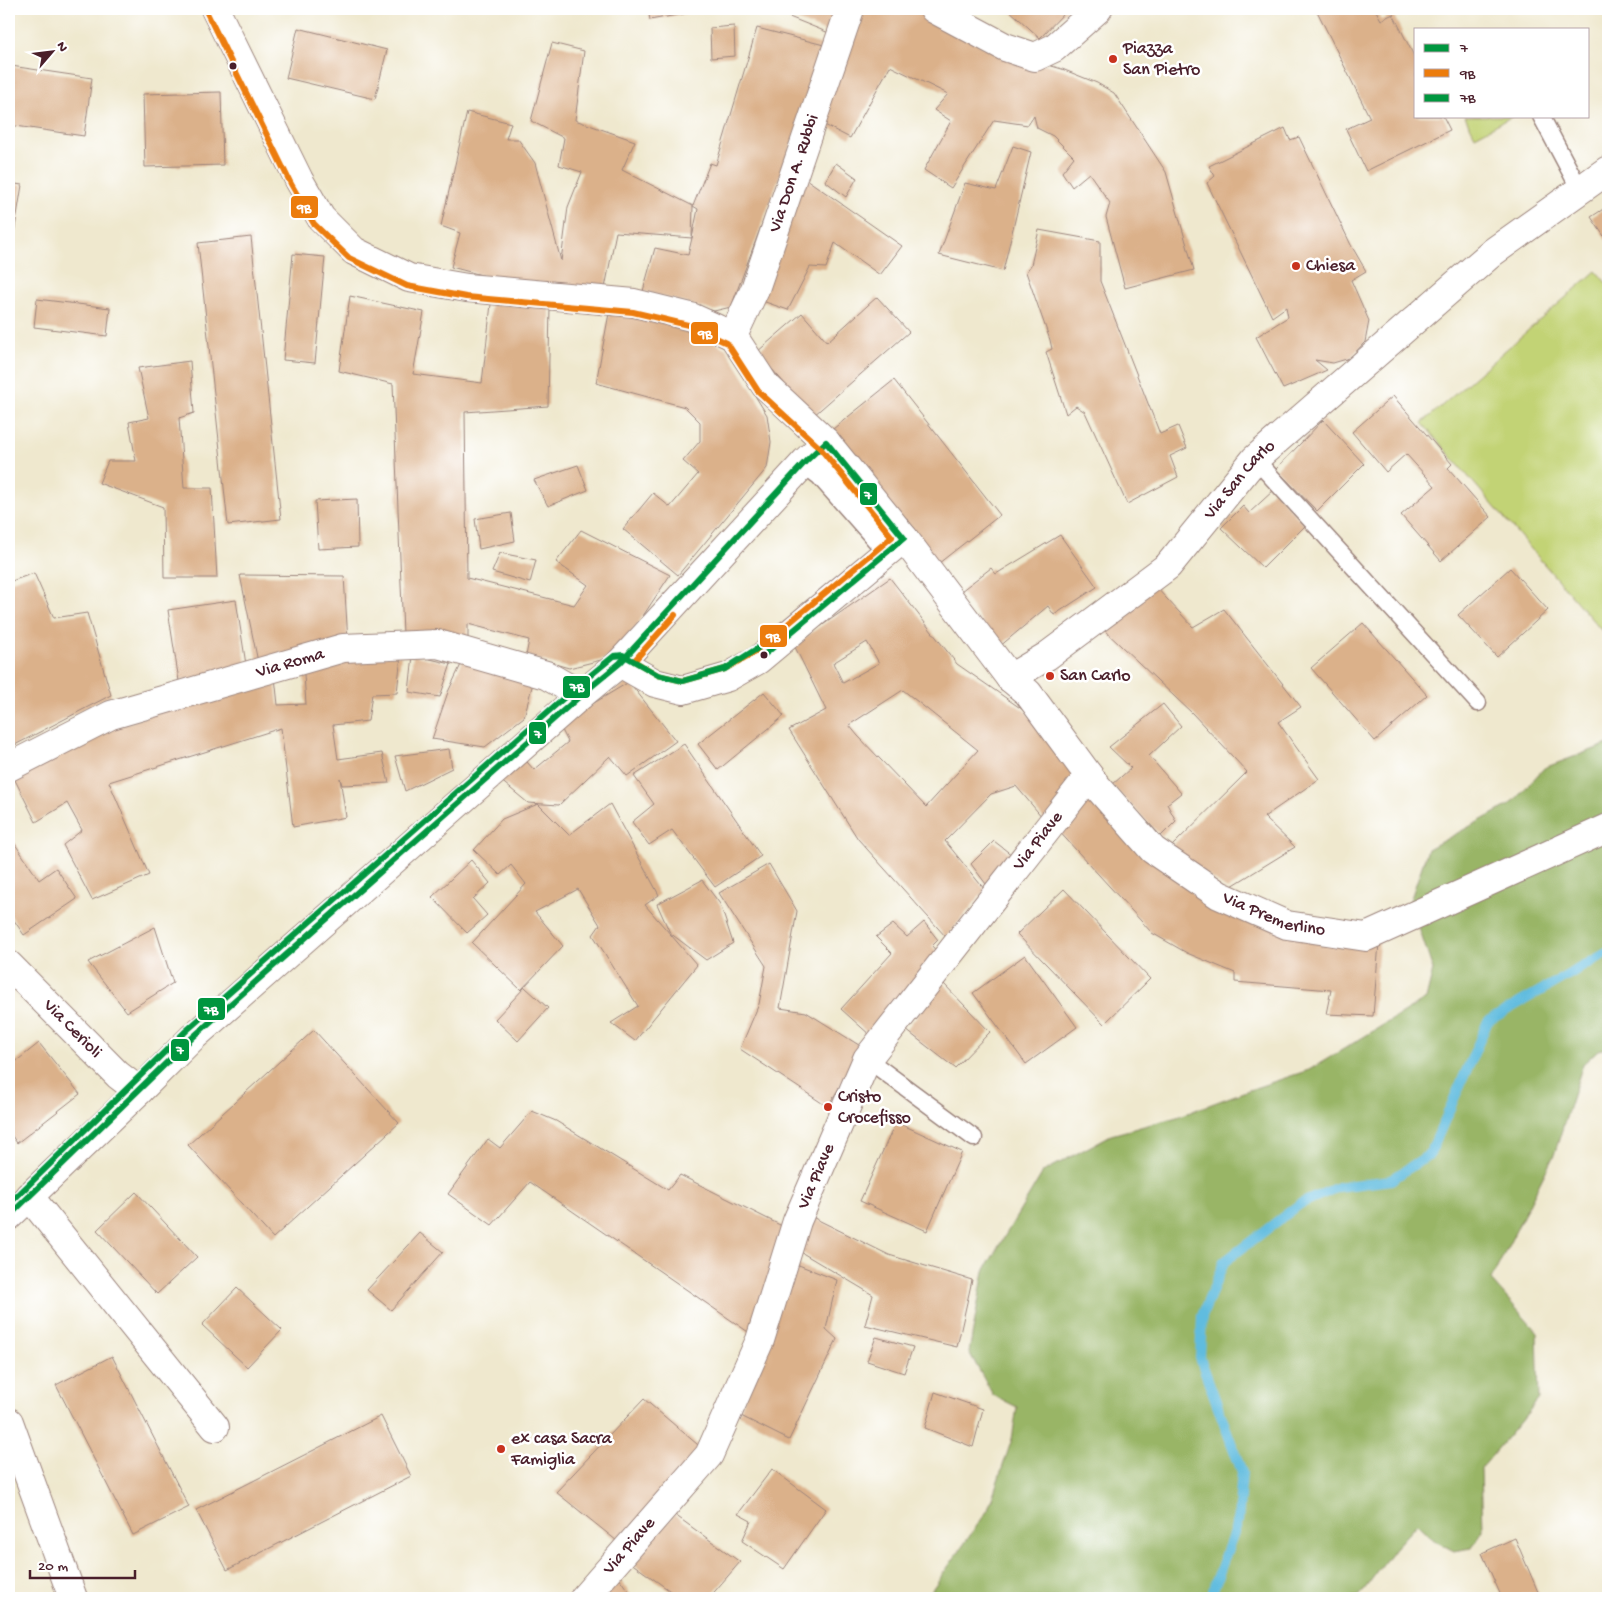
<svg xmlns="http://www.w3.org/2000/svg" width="1617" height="1607" font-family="'Gochi Hand',sans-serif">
<rect width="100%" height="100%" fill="#fff"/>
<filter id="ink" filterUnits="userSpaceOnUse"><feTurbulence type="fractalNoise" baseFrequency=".02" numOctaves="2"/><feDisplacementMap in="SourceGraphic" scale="10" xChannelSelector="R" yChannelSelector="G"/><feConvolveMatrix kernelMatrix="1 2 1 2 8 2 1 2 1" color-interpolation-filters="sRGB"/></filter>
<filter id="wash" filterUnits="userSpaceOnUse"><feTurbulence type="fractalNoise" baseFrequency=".0096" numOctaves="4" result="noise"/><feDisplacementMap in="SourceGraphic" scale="20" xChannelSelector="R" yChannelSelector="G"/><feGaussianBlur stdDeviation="1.12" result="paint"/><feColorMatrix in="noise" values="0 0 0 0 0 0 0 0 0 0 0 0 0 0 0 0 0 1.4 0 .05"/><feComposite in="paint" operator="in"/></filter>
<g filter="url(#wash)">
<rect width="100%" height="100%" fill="#efe8ce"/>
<g fill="#c2d375" stroke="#867950">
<polygon points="1465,116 1513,116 1475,136"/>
<polygon points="1596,271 1608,285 1608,638 1422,423"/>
</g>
<polygon fill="#99b566" stroke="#726a48" points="1608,744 1608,1048 1598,1050 1583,1064 1554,1155 1491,1280 1537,1332 1539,1399 1481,1469 1483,1530 1472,1548 1454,1551 1435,1541 1417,1524 1394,1549 1358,1598 926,1598 988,1510 1012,1439 1017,1407 993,1395 969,1352 984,1271 1043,1172 1111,1135 1177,1117 1246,1091 1309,1070 1426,999 1433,970 1410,901 1428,849 1511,804 1544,768"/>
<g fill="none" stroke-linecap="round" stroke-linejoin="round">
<polyline stroke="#61bcdf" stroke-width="10" points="1210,1598 1238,1521 1242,1472 1200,1358 1202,1316 1224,1262 1300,1204 1338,1187 1391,1180 1430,1154 1488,1021 1608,952"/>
</g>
<g id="blocks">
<g fill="#dbb18a" fill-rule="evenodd">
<polygon points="648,9 704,9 704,10 650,20"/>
<polygon points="784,9 838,9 829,33 782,14"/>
<polygon points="856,9 920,9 982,46 1062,69 1097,83 1114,93 1166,172 1194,270 1125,288 1106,217 1110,203 1089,173 1072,187 1062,172 1074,157 1053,136 1037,128 1034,116 1028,125 994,120 951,188 924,170 951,121 934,110 948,94 890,66 850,138 813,119"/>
<polygon points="1008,9 1068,9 1040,38"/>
<polygon points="1316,9 1375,9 1381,20 1393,14 1416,60 1416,116 1443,116 1450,130 1366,171 1346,129 1370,118"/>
<polygon points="734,26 735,56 711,58 710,28"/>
<polygon points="298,28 387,50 375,99 286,78"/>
<path d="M757 28 828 46 731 307 714 311 643 291 655 248 688 255 692 238 616 232 605 288 501 280 451 267 460 233 441 226 467 112 511 123 506 139H518L535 163 561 261 568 207 582 172 559 165 564 138 531 121 552 43 584 51 575 120 635 141 622 170 693 206 710 163 716 165ZM693 206 698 209 692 238Z"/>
<polygon points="11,66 92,78 84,136 9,125 9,84"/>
<polygon points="221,92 223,165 145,167 143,94"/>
<polygon points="1285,128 1290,140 1299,137 1351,245 1366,271 1351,280 1369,321 1365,342 1350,358 1333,363 1315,360 1327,370 1283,389 1256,337 1288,317 1286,307 1272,317 1207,183 1215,176 1209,166"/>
<polygon points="1013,146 1031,152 1003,271 939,255 965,183 996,190"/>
<polygon points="836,163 857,178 846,197 825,181"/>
<polygon points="806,179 902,246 880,275 835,243 826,268 810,267 788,310 751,297"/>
<polygon points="9,183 22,185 10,258 9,258"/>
<polygon points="1608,206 1608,242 1591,217"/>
<polygon points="1039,230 1100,241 1100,281 1160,434 1178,426 1187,448 1170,456 1178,477 1127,504 1085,412 1076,406 1066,414 1046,352 1052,349 1050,340 1026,272 1031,265"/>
<polygon points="251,237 281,519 228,525 198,243"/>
<polygon points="293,254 325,257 315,363 283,360"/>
<polygon points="350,296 424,312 413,374 482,383 491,304 550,307 548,406 465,412 467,578 574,605 588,585 556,562 581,530 670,575 637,625 609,658 569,668 526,656 529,640 468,624 468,639 403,634 393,384 339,371"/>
<polygon points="877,297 909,332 813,416 757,352 802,313 827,342"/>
<polygon points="37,299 110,308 107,336 34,327"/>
<polygon points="610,308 692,330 726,349 767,415 771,442 767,468 678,575 623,529 653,493 670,507 698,474 683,461 700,441 700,422 685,407 596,383"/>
<polygon points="190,361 194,413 179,418 184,488 212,488 217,578 164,578 163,507 99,483 108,461 136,461 129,422 149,418 138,368"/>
<polygon points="894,380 1000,515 934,567 828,433"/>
<polygon points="1393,396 1452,464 1448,468 1491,517 1441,561 1401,515 1435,486 1406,454 1386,472 1352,432"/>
<polygon points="1323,420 1364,464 1317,511 1276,469"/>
<polygon points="578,465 588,490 548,506 534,480"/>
<polygon points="1274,490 1305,526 1263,568 1221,528 1243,506 1249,513"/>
<polygon points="357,499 358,547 318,549 315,501"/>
<polygon points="511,513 515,541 479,549 475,519"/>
<polygon points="1060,535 1097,587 1054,615 1048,606 999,647 961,591 991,568 996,574"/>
<polygon points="500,553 536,560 530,583 492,572"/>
<polygon points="1510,568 1548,610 1497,657 1458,615"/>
<polygon points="34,573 54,618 87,613 111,695 9,748 9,582"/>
<polygon points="240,575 344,576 348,642 258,662"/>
<path d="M890 578 957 664 1026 712 1082 775 1048 824 1016 786 991 794 945 841 985 890 946 937 858 839 789 730 826 710 794 645ZM867 642 879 663 843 683 833 663ZM903 690 978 750 926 807 858 736 849 725Z"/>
<polygon points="1154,585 1193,627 1224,609 1301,707 1278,722 1319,779 1264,817 1295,847 1227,889 1170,848 1247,772 1192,713 1103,629"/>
<polygon points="236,600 247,671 179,681 168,610"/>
<polygon points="1363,623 1427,695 1375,741 1311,668"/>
<polygon points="467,652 534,679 524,717 485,747 432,739 448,692"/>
<polygon points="401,655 397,693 372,694 368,721 333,725 338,759 382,753 389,783 342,785 340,778 346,817 293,827 281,728 109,782 149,875 92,900 63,845 82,830 67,803 36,822 9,768 274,668 278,705 306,704 303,660"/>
<polygon points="413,655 451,664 440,697 409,692"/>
<polygon points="629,682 676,741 627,776 610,756 559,805 528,803 499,779 521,755 534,770 568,742 559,724"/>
<polygon points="764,692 784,716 718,770 698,744"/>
<polygon points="1163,704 1181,726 1149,756 1181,793 1167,804 1176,821 1161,836 1112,785 1131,768 1109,747"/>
<polygon points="684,744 761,856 715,887 672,830 649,845 632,822 654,804 634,776"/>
<polygon points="449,749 452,768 405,791 395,756"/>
<polygon points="1095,784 1219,895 1379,943 1373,1016 1326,1014 1331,990 1235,982 1235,973 1187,953 1152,933 1056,828"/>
<polygon points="538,804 569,835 610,804 659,895 645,905 697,965 635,1041 611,1023 638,1006 593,935 600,925 578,889 535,912 563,946 521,990 472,943 526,884 511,865 500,875 474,850 502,819"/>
<polygon points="9,835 39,880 56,868 77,899 24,935 9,913"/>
<polygon points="994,841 1017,859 995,896 971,864"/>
<polygon points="471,860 490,883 473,899 487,915 467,933 432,897"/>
<polygon points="769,864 797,911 780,1008 806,1012 862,1047 828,1107 740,1049 759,1004 766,966 719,893"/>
<polygon points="702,880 720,904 733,943 706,960 670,933 657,904"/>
<polygon points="1064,889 1150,979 1104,1024 1017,934"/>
<polygon points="924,922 938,940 932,946 938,953 871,1036 841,1009 892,953 876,937 893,924 907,937"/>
<polygon points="155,927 173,983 127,1012 88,962"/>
<polygon points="1025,955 1077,1027 1026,1064 973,993"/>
<polygon points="943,983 990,1032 955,1068 906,1030"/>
<polygon points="525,987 548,1008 518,1041 495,1019"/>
<polygon points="314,1030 399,1123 273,1238 188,1145"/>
<polygon points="39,1043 80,1094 17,1143 9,1132 9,1067"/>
<polygon points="532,1111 556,1121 668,1190 680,1175 788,1229 754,1336 530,1182 492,1225 448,1194 488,1139 500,1148"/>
<polygon points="896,1122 962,1152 927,1231 860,1201"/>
<polygon points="136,1192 197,1257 157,1294 97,1230"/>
<polygon points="806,1214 889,1255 972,1280 957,1347 865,1325 873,1295 794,1248"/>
<polygon points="420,1233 443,1252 391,1310 367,1290"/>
<polygon points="791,1262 837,1280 826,1329 837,1339 789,1440 739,1415"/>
<polygon points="237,1288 282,1330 247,1367 202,1325"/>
<polygon points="876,1337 913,1347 904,1373 867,1361"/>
<polygon points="112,1356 189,1507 133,1535 56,1385"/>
<polygon points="935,1392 983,1409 973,1447 925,1428"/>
<polygon points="644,1399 704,1450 622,1545 556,1492"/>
<polygon points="381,1416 411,1476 227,1570 196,1510"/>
<polygon points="772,1469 826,1509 784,1569 742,1541 751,1521 738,1514"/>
<polygon points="675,1515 740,1562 709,1598 680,1598 627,1560"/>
<polygon points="1515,1538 1538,1592 1524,1598 1502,1598 1482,1553"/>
<polygon points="617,1575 633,1598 600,1598"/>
</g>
</g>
</g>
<g filter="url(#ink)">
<use href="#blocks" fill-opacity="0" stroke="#9c847c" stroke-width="1"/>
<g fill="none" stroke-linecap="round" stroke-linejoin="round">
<defs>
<g id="service">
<polyline points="1541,116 1580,190"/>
<polyline points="1255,459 1478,703"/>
<polyline points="867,1059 974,1138"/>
</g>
<polyline id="pedestrian" points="806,461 822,473 882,541 888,551"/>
<g id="minor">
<path id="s1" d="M215 9 299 180 321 218 354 251 409 278 467 288 634 303 691 317 733 336 765 385 826 442 904 538 1010 678 1028 693 1095 784 1153 850 1219 895 1287 925 1366 937 1608 828"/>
<polyline points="934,9 1005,47 1035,57 1054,48 1098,9"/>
<path id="s2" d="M733 336 755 289 850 9"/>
<polyline points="826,442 806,461 620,663 655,683 683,690 728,677 758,660 904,538"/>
<path id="s3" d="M1010 678 1047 656 1168 566 1255 459 1493 252 1608 170"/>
<path id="s4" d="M9 767 111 715 343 648 438 644 546 675 581 695"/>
<path id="s5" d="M9 965 118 1075 139 1091"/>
<polyline points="29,1196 215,1427"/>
<polyline points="9,1422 73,1598"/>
<path id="s6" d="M584 1598 709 1455 760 1340 797 1221 867 1059 1089 776"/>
</g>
<polyline id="tertiary" points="9,1216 139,1091 192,1038 581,695 620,663"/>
</defs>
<use href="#service" stroke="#9c847c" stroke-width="19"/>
<use href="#pedestrian" stroke="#9c847c" stroke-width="28"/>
<use href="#minor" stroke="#9c847c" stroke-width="30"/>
<use href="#tertiary" stroke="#9c847c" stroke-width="30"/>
<use href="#service" stroke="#fff" stroke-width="16"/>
<use href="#pedestrian" stroke="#fff" stroke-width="25"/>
<use href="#minor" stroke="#fff" stroke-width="28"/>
<use href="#tertiary" stroke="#fff" stroke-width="28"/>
<defs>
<polyline id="bus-1" points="9,1216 192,1038 581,695 620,663 806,461 826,442 904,538 764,655"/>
<polyline id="bus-2" points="207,13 291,184 314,224 349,258 407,286 466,297 633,312 688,325 727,343 758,391 820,448 892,537 753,653 725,669 683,681 658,675 634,661 675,615"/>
<polyline id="bus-3" points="9,1204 186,1031 575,688 614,656 623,655 658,675 683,681 725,669 758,648"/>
</defs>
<use href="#bus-1" stroke="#fff" stroke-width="10"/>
<use href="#bus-2" stroke="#fff" stroke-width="10"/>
<use href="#bus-3" stroke="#fff" stroke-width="10"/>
<use href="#bus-1" stroke="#00963f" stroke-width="6"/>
<use href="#bus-2" stroke="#ec7c0c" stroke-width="6"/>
<use href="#bus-3" stroke="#00963f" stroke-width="6"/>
</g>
</g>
<g fill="#c8321e" stroke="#fff" stroke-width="2">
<circle cx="1113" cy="59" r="5"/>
<circle cx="1296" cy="266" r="5"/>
<circle cx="1050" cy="676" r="5"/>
<circle cx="828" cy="1107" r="5"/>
<circle cx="501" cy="1449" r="5"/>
</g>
<g fill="#4a1f2b" stroke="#fff" stroke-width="2">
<circle cx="233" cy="66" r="4.5"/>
<circle cx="764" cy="655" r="4.5"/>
</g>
<g text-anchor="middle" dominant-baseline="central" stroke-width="5" stroke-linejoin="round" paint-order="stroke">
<g font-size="18" fill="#4a1f2b" stroke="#fff" text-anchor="start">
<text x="1123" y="49">Piazza<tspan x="1123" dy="21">San Pietro</tspan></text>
<text x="1306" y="266">Chiesa</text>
<text x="1060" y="676">San Carlo</text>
<text x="838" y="1097">Cristo<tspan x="838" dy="21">Crocefisso</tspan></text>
<text x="511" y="1439">ex casa Sacra<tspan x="511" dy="21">Famiglia</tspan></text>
</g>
<g font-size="18" fill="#4a1f2b" stroke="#fff">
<text stroke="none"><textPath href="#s2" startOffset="174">Via Don A. Rubbi</textPath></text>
<text stroke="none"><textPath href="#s3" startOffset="306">Via San Carlo</textPath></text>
<text stroke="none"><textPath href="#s4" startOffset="301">Via Roma</textPath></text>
<text stroke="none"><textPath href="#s6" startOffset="894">Via Piave</textPath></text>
<text stroke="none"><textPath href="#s1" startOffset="1478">Via Premerlino</textPath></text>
<text stroke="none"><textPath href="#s5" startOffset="90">Via Cerioli</textPath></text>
<text stroke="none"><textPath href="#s6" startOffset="489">Via Piave</textPath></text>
<text stroke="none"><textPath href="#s6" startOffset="69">Via Piave</textPath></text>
</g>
</g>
<g stroke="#fff" stroke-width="2">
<rect x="290" y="195" width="29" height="24" rx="5" fill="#ec7c0c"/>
<rect x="690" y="321" width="29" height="24" rx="5" fill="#ec7c0c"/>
<rect x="859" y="482" width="19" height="24" rx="5" fill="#00963f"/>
<rect x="759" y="624" width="29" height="24" rx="5" fill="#ec7c0c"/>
<rect x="562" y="675" width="29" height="24" rx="5" fill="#00963f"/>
<rect x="528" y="721" width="19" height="24" rx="5" fill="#00963f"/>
<rect x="197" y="997" width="29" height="24" rx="5" fill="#00963f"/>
<rect x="170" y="1038" width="20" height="24" rx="5" fill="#00963f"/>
</g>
<g font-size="14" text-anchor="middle" font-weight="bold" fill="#fff">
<text x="304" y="212">9B</text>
<text x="705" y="338">9B</text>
<text x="868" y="499">7</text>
<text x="773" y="641">9B</text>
<text x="577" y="691">7B</text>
<text x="538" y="738">7</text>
<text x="211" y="1014">7B</text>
<text x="180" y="1054">7</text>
</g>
<rect width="1617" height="1607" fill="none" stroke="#fff" stroke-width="30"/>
<rect x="1414" y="28" width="175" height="90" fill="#ffffff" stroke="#b7a5aa"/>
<rect x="1424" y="44" width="25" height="8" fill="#00963f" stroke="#b7a5aa"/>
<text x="1460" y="52" font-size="15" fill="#4a1f2b">7</text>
<rect x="1424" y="69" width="25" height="8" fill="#ec7c0c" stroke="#b7a5aa"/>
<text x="1460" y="78" font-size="15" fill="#4a1f2b">9B</text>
<rect x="1424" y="94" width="25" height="8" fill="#00963f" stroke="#b7a5aa"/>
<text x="1460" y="102" font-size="15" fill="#4a1f2b">7B</text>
<g transform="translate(52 52) rotate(62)" stroke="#ffffff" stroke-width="4" paint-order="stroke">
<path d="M0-4L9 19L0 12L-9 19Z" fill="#4a1f2b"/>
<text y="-8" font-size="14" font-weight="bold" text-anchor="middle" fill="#4a1f2b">N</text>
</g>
<path d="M30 1570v8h105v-8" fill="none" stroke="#4a1f2b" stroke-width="2.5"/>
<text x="38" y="1570" font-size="15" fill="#4a1f2b" stroke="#ffffff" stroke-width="4" paint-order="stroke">20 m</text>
</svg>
